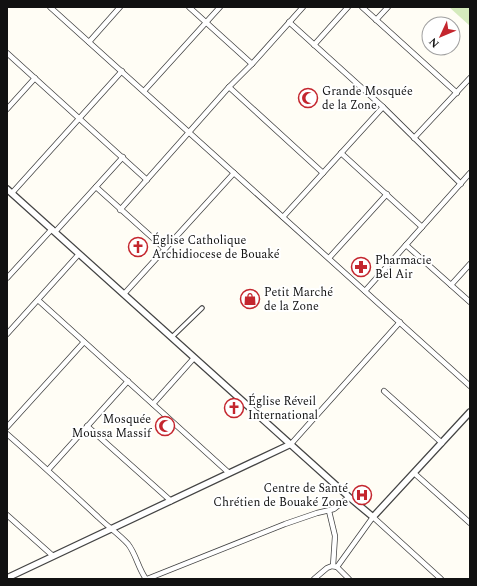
<svg xmlns="http://www.w3.org/2000/svg" width="477" height="586" font-family="Spectral,serif">
<defs>
<pattern id="grass-tufts" width="24" height="20" patternUnits="userSpaceOnUse"><rect width="24" height="20" fill="#d5ebbd"/><path d="M3 7l-1-3M5 7V3M7 7l1-3M15 17l-1-3M17 17v-4M19 17l1-3" fill="none" stroke="#b6c8a1"/></pattern>
</defs>
<rect width="100%" height="100%" fill="#fffdf5"/>
<polygon fill="url(#grass-tufts)" points="449,7 470,7 470,26"/>
<g fill="none" stroke-linecap="round" stroke-linejoin="round">
<defs>
<polyline id="pedestrian" points="172,337 202,308"/>
<g id="minor">
<polyline points="50,7 470,386"/>
<polyline points="189,7 252,64"/>
<polyline points="362,7 457,93"/>
<polyline points="376,20 388,7"/>
<polyline points="289,22 383,107 461,184"/>
<polyline points="89,42 120,7"/>
<polyline points="314,45 348,7"/>
<polyline points="7,53 147,180"/>
<polyline points="229,87 323,173"/>
<polyline points="144,91 220,7"/>
<polyline points="7,109 35,78"/>
<polyline points="414,138 470,78"/>
<polyline points="341,153 422,227"/>
<polyline points="96,187 165,249"/>
<polyline points="12,193 122,71"/>
<polyline points="120,210 229,87 252,64 303,7"/>
<polyline points="283,217 383,107"/>
<polyline points="55,232 123,157"/>
<polyline points="406,245 470,302"/>
<polyline points="329,258 387,194"/>
<polyline points="7,278 52,229"/>
<polyline points="451,285 470,264"/>
<polyline points="365,291 470,173"/>
<polyline points="124,294 234,173"/>
<polyline points="38,300 229,473"/>
<polyline points="7,334 79,254"/>
<polyline points="384,391 442,443"/>
<polyline points="153,404 194,358"/>
<polyline points="87,426 171,501"/>
<polyline points="7,427 84,342"/>
<path d="M7 434C38 461 68 489 98 517 107 526 119 534 128 544 136 554 138 568 146 579"/>
<polyline points="291,444 400,322"/>
<polyline points="48,470 128,381"/>
<polyline points="414,473 470,523"/>
<polyline points="329,511 335,536 333,566"/>
<polyline points="7,515 53,556"/>
<polyline points="337,567 373,517 441,579"/>
<polyline points="147,579 285,524 317,513 334,509 349,497"/>
<polyline points="314,579 327,568 332,566 337,567 349,579"/>
</g>
<g id="tertiary">
<polyline points="7,189 349,497 373,517 470,412"/>
<polyline points="7,578 291,444"/>
</g>
</defs>
<use href="#pedestrian" stroke="#444" stroke-width="5.5"/>
<use href="#minor" stroke="#444" stroke-width="6"/>
<use href="#tertiary" stroke="#444" stroke-width="8"/>
<use href="#pedestrian" stroke="#fff" stroke-width="3.5"/>
<use href="#minor" stroke="#fff" stroke-width="4.5"/>
<use href="#tertiary" stroke="#fff" stroke-width="5.5"/>
</g>
<defs>
<symbol id="mosque-ring" viewBox="-11 -11 22 22"><circle r="9.5" fill="#fff" stroke="#c4262e" stroke-width="1.5"/><path d="M3.5-4.9A6 6 0 1 0 3.5 4.9A5 5 0 1 1 3.5-4.9Z" fill="#c4262e"/></symbol>
<symbol id="church-ring" viewBox="-11 -11 22 22"><circle r="9.5" fill="#fff" stroke="#c4262e" stroke-width="1.5"/><path d="M-1.2-6h2.4v3.5h3.3v2.4h-3.3V6h-2.4V-.1h-3.3v-2.4h3.3Z" fill="#c4262e"/></symbol>
<symbol id="pharmacy-ring" viewBox="-11 -11 22 22"><circle r="9.5" fill="#fff" stroke="#c4262e" stroke-width="1.5"/><path d="M-2-6h4v4h4v4h-4v4h-4v-4h-4v-4h4Z" fill="#c4262e"/></symbol>
<symbol id="shop-ring" viewBox="-11 -11 22 22"><circle r="9.5" fill="#fff" stroke="#c4262e" stroke-width="1.5"/><path d="M-5-2.5h2.3a2.7 3.5 0 0 1 5.4 0H5L5.5 6h-11ZM-1.5-2.5h3a1.5 2.3 0 0 0-3 0Z" fill="#c4262e"/></symbol>
<symbol id="hospital-ring" viewBox="-11 -11 22 22"><circle r="9.5" fill="#fff" stroke="#c4262e" stroke-width="1.5"/><path d="M-5-5h3v3.5h4V-5h3V5h-3V1.5h-4V5h-3Z" fill="#c4262e"/></symbol>
</defs>
<g fill-rule="evenodd">
<use href="#mosque-ring" x="297" y="87" width="22" height="22"/>
<use href="#church-ring" x="127" y="236" width="22" height="22"/>
<use href="#pharmacy-ring" x="350" y="256" width="22" height="22"/>
<use href="#shop-ring" x="239" y="288" width="22" height="22"/>
<use href="#church-ring" x="223" y="397" width="22" height="22"/>
<use href="#mosque-ring" x="154" y="415" width="22" height="22"/>
<use href="#hospital-ring" x="351" y="484" width="22" height="22"/>
</g>
<g text-anchor="middle" dominant-baseline="central" stroke-width="4" stroke-linejoin="round" paint-order="stroke">
<g font-size="12" fill="#111" stroke="#fff" text-anchor="start">
<text x="322" y="91">Grande Mosquée<tspan x="322" dy="14">de la Zone</tspan></text>
<text x="152" y="240">Église Catholique<tspan x="152" dy="14">Archidiocese de Bouaké</tspan></text>
<text x="375" y="260">Pharmacie<tspan x="375" dy="14">Bel Air</tspan></text>
<text x="264" y="292">Petit Marché<tspan x="264" dy="14">de la Zone</tspan></text>
<text x="248" y="401">Église Réveil<tspan x="248" dy="14">International</tspan></text>
<text x="151" y="419" text-anchor="end">Mosquée<tspan x="151" dy="14">Moussa Massif</tspan></text>
<text x="348" y="488" text-anchor="end">Centre de Santé<tspan x="348" dy="14">Chrétien de Bouaké Zone</tspan></text>
</g>
</g>
<rect width="477" height="586" fill="none" stroke="#111111" stroke-width="16"/>
<g transform="translate(441 36) rotate(226)"><circle r="19" fill="#ffffff" stroke="#a0a0a0"/>
<path d="M0-3L7 15L0 10L-7 15Z" fill="#c4262e"/>
<text y="-6" font-size="11" font-weight="bold" text-anchor="middle" fill="#111111">N</text>
</g>
</svg>
